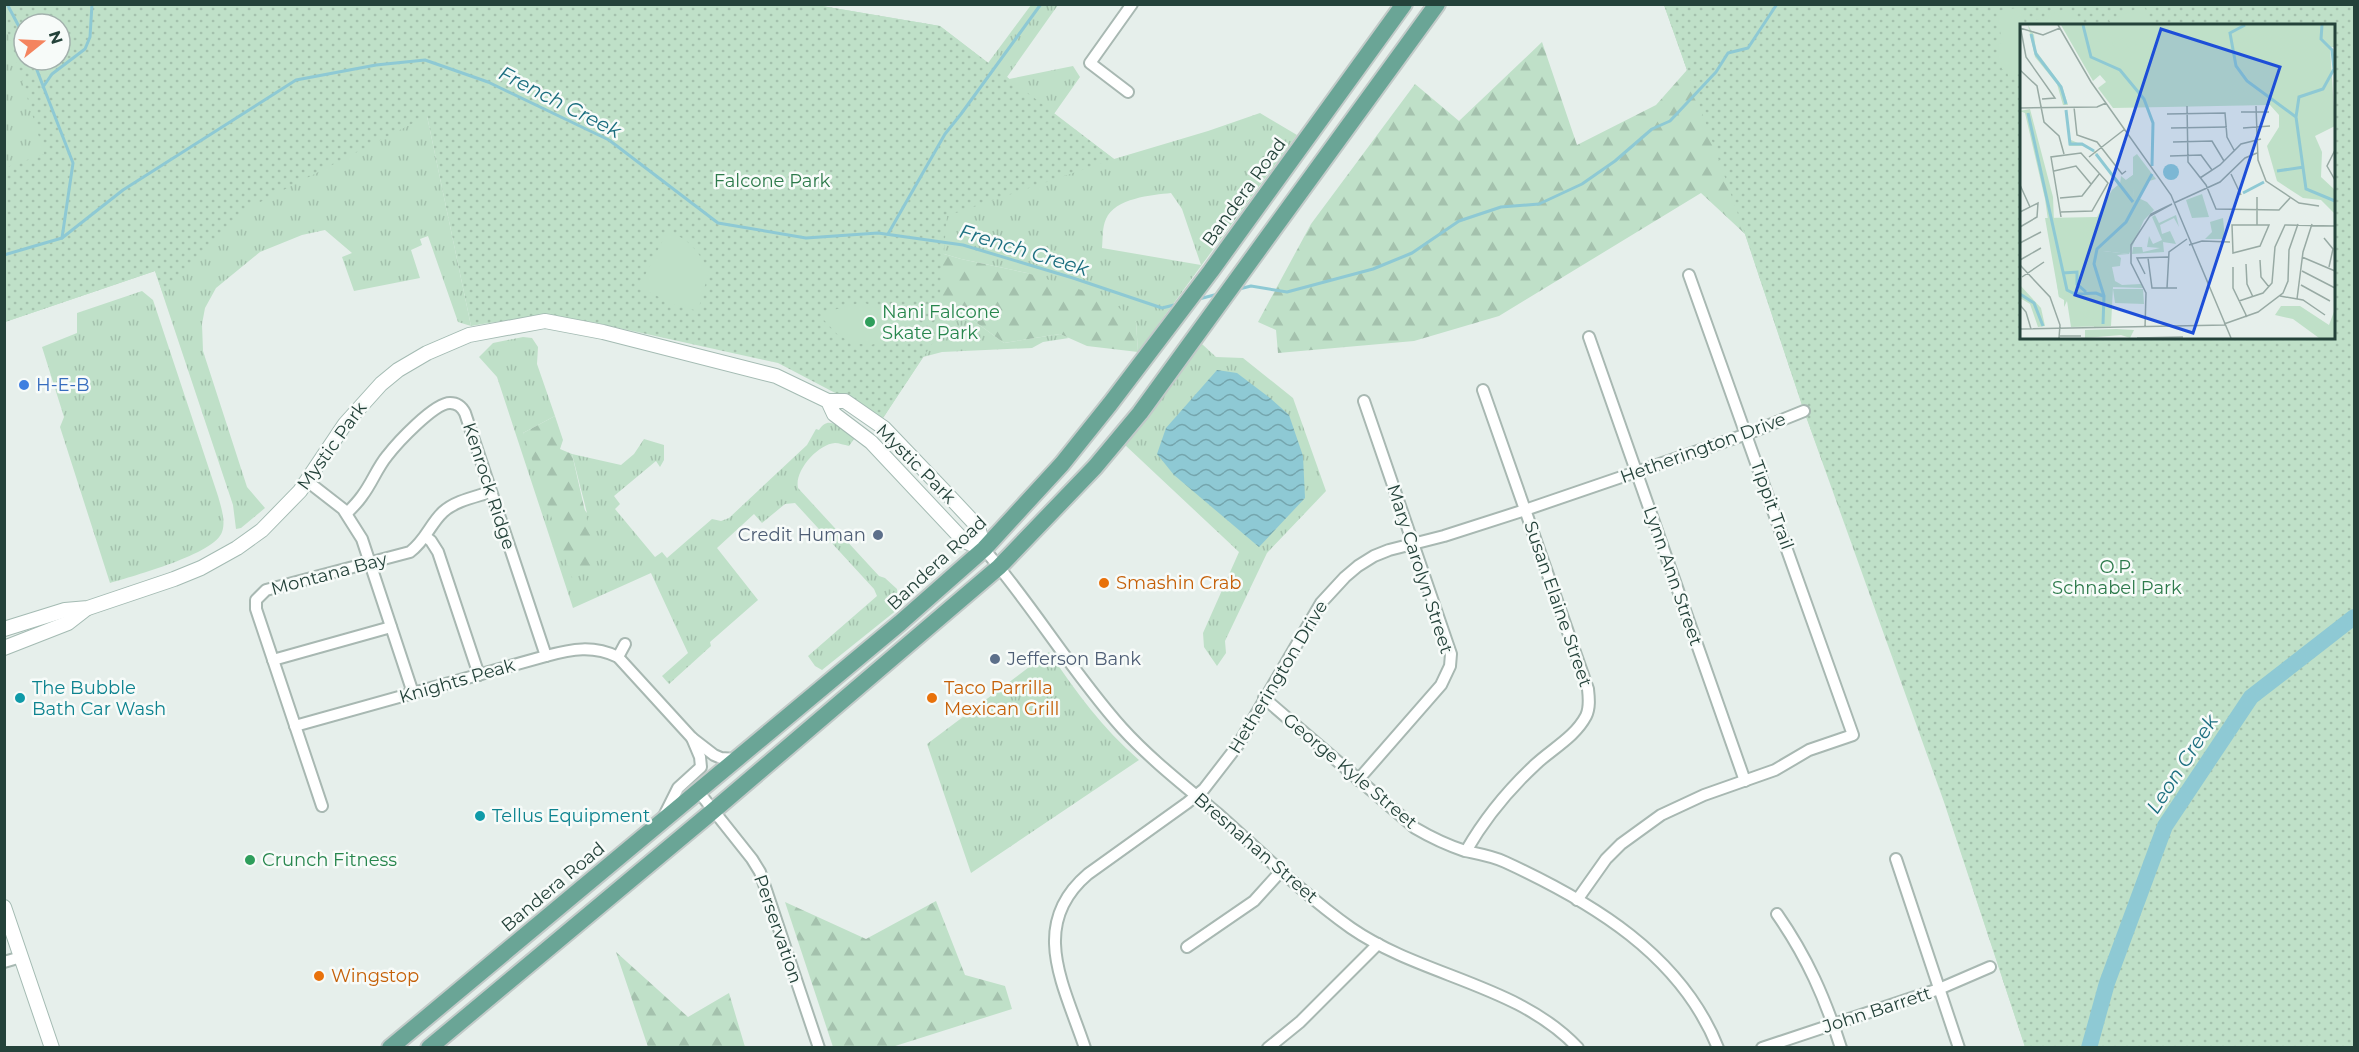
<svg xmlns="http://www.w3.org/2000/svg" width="2359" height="1052" font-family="Montserrat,sans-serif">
<defs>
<pattern id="grass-tufts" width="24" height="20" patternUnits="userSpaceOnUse" patternTransform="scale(1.5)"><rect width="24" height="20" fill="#bfe0c8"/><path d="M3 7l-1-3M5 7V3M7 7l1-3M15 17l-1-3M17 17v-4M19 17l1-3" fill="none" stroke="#a4c1ad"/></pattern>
<pattern id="forest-firs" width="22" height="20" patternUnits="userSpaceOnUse" patternTransform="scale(1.5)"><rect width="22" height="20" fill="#bfe0c8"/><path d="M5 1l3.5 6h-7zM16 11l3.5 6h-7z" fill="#a4c1ad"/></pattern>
<pattern id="park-dots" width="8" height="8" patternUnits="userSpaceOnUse" patternTransform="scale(1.5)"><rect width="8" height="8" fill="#bfe0c8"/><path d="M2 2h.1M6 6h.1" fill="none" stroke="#a4c1ad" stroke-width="1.8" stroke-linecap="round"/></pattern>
<pattern id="water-waves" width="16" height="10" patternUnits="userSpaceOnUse" patternTransform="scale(1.5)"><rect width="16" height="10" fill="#8ec9d4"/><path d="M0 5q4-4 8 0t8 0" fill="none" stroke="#74a5ad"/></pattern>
</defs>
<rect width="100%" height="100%" fill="#e6efeb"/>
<g fill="url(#grass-tufts)" fill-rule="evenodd">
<path d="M4 5 24 24V60H60L816 5 940 26 988 63 1031 5H1058L1007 77 1009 79 1073 66 1080 77 1054 114 1114 159 1208 131 1260 113 1297 135 1138 352 1136 322 1027 273 961 259 900 241 427 116 471 326 458 322 428 236 420 239 422 245 411 250 420 278 354 291 342 257 352 253 325 230 302 235 260 252 216 288 205 308 202 324 203 351 247 487 265 508 241 528 236 529 233 505 155 271 5 322ZM1171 193 1182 209 1201 265 1102 248C1103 239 1102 227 1106 219 1115 198 1152 195 1171 193Z"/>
<path d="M142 291 153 300 218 496C221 507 226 521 222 532 215 554 133 576 110 583L60 427 64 417 42 347 77 333V313Z"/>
<polygon points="938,304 970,318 1004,343 1060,334 1069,338 1043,342 1032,348 942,352 923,357 883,418"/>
<path d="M523 337 532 338 538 347 537 364 555 416 523 433 587 513 572 454 621 465 634 454 644 439 664 445V460L660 467 656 461 614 496 620 504 615 509 655 557 662 552 667 558 712 519 721 521 729 518 807 445 816 429 819 430C829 413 843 430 854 439L849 446C844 445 839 443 835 443 818 444 794 471 798 488L879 576 885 578 897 589 898 598 903 605 822 670 815 666 808 656 877 596 874 589 795 503 785 504 762 523 754 514 717 548 758 600 710 642 711 646 669 684 662 676 688 653 651 573 573 608 497 377 479 357 493 343Z"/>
<polygon points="1202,344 1216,357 1243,358 1293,398 1326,491 1267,553 1225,641 1226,653 1217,666 1204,647 1203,633 1239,552 1125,445"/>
<path d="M1049 652C1076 692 1102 728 1139 760L971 873 927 744Z"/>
</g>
<g fill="url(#forest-firs)">
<polygon points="1664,5 2022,338 2334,338 2354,773 2025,1047 1944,802 1804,411 1745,234 1701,193 1499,316 1414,341 1278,353 1276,330 1258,322 1311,224 1415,84 1459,121 1542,42 1577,145 1656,105 1687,70"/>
<polygon points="900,241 961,259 1027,273 1107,298 1136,322 1138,352 1087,346 1060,334 1004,343 970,318 911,292"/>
<polygon points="555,416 563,440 560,449 572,454 597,564 572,578 523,433"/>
<polygon points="936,901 965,975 1005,986 1012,1009 892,1047 833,1047 785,902 866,939"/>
<polygon points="616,952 688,1017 729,993 745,1047 648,1047"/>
</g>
<g fill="url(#park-dots)" fill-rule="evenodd">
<path d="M5 4 816 5 940 26 1114 159 947 216 936 338 883 418 778 363 592 322C551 316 512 318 471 326L427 116 241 212 162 291 155 271 5 322 4 168 44 154 5 23ZM24 24H60V60H24Z"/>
<path d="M1664 5H2354V1047H2025L1914 709 1804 411 1745 234ZM2022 26H2334V338H2022Z"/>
</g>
<g fill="#bfe0c8">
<polygon points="2144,6 2153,25 2112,25 2109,20"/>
<polygon points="2022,7 2025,25 2022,26 2021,74 2008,76 2007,69 2002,69 2001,62 1999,62 1998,44 2002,43 1997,11"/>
<polygon points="2070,7 2077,25 2029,25 2028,23"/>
<path d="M667 232C689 237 699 253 709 271L698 311 675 305 639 287Z"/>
<polygon points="863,302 893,316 908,318 922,325 920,334 907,344 886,340 871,345 852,343 837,334 822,318 826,312"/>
</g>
<polygon fill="url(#water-waves)" points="1217,370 1237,373 1270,398 1289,415 1303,456 1305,498 1259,547 1174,475 1157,454 1166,428"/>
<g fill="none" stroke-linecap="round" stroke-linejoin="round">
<g stroke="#8ec9d4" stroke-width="3">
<polyline points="7,4 24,36"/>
<polyline points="33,60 73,163 62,238"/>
<polyline points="43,87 52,74 85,49 90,37 92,4"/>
<polyline points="888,234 945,134 961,114 1041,4"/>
<polyline points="4,255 62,238 123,190 296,80 376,65 425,60 488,82 609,140 718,223 806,238 878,233 963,245 1073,278 1162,308 1178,304"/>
<polyline points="1239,289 1251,286 1287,292 1373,269 1412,253 1459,221 1501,207 1539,204 1582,184 1615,161 1652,129 1670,121 1716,72 1728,53 1748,48 1777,4"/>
<polyline points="1199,299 1218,294"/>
</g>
<polyline stroke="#8ec9d4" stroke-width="16" points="2089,1048 2107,983 2165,826 2251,697 2354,617"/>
<defs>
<g id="street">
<polyline points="1128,92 1090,63 1132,4"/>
<polyline points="1589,337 1745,781"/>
<polyline points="307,481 343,509 362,539 413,693"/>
<path d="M347 513C352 508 358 502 362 496 372 483 377 468 387 456 397 443 434 403 450 403 457 403 462 407 465 413L546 656"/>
<polyline points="426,537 431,541 438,552 479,675"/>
<path d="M984 549C1033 606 1072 672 1122 728 1150 759 1185 786 1217 813 1261 852 1303 894 1351 928 1422 977 1518 984 1578 1048"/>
<polyline points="618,657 625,644"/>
<polyline points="273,660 391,627"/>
<path d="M1264 698 1415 828C1432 838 1447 845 1465 851 1479 854 1492 856 1505 862 1592 902 1681 955 1718 1048"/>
<path d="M295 726 546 656C572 649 593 645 618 657L692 738 714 755 721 758 737 759"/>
<polyline points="1358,780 1441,685 1450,666 1451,654 1364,401"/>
<polyline points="698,791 752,859 760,872 819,1048"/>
<path d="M322 806 256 609V600L266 590 410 552C426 540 430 524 443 512 455 501 475 497 490 492"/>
<polyline points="664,816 678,788 701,767 700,757 692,738"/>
<path d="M1466 851C1485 818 1508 790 1536 764 1552 749 1575 737 1586 716 1590 708 1589 698 1588 689L1483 390"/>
<polyline points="1896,859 1959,1048"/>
<polyline points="1577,900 1606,859 1621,844 1661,815 1704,795 1775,770 1809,750 1853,735 1689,275"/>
<path d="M1777 914C1807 957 1825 998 1841 1048"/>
<polyline points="1187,947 1254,901 1282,870"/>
<polyline points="4,962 21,957"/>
<path d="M1085 1048C1064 985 1028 925 1088 874L1187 803 1204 789 1238 745 1321 603 1345 577 1358 566 1374 556 1389 550 1444 536 1525 510 1747 434 1804 411"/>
<polyline points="1268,1048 1300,1022 1378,944"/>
<polyline points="1762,1048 1939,989 1990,967"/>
</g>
<g id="secondary">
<polyline points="4,629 65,610 88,608 174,579 201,568 237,548 262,530 300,491 345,424 381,384 398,370 427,353 469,335 545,321 603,332 776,376 828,401 845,401 884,428 949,496 978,527 984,549 964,541 871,442 834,414 828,401"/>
<polyline points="4,648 68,623 86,609"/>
<polyline points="4,907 52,1048"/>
</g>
<g id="primary">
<polyline points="390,1048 900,623 984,549 1062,464 1110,404 1211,271 1404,4"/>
<polyline points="429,1048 713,811 999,567 1095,467 1140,413 1437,4"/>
</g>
</defs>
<use href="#street" stroke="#a8b8b2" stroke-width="14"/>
<use href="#secondary" stroke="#a4bbb3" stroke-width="16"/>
<use href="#primary" stroke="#c2cac8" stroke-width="20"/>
<use href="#street" stroke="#fff" stroke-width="10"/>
<use href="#secondary" stroke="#fff" stroke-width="14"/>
<use href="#primary" stroke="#6aa596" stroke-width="16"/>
</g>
<g fill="#2e9e5b" stroke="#f7fbf9" stroke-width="2">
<circle cx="870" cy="322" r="6"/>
<circle cx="250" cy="860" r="6"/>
</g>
<circle fill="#3f7fe0" stroke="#f7fbf9" stroke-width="2" cx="24" cy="385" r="6"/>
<g fill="#5c6f8a" stroke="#f7fbf9" stroke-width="2">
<circle cx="878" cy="535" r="6"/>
<circle cx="995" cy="659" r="6"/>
</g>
<g fill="#e8710a" stroke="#f7fbf9" stroke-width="2">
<circle cx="1104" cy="583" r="6"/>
<circle cx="932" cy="698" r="6"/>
<circle cx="319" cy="976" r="6"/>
</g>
<g fill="#0f9aa8" stroke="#f7fbf9" stroke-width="2">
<circle cx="20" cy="698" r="6"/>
<circle cx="480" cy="816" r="6"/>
</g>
<g text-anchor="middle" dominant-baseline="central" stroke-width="5" stroke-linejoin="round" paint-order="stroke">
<g font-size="18" fill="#2d7a4b" stroke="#f7fbf9">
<text x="772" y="181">Falcone Park</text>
<text x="2117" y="567">O.P.<tspan x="2117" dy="21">Schnabel Park</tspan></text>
</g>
<g font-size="18" fill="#24423a" stroke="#f7fbf9">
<text transform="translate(1244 192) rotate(-54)">Bandera Road</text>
<text transform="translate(332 446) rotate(-54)">Mystic Park</text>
<text transform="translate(1703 448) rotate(-20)">Hetherington Drive</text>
<text transform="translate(916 464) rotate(45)">Mystic Park</text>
<text transform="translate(489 486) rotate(72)">Kenrock Ridge</text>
<text transform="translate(1772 505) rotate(70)">Tippit Trail</text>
<text transform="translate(937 563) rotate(-43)">Bandera Road</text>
<text transform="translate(1420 569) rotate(72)">Mary Carolyn Street</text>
<text transform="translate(329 574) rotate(-15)">Montana Bay</text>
<text transform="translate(1673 576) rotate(71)">Lynn Ann Street</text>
<text transform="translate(1558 604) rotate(71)">Susan Elaine Street</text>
<text transform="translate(1278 677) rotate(-59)">Hetherington Drive</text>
<text transform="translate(457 681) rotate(-16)">Knights Peak</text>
<text transform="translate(1350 771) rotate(40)">George Kyle Street</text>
<text transform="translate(1256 848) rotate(41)">Bresnahan Street</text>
<text transform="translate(553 887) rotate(-40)">Bandera Road</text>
<text transform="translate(778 929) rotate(71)">Perservation</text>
<text transform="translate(1877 1010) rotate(-18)">John Barrett</text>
</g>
<g font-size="18" fill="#27864d" stroke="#f7fbf9" text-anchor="start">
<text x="882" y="312">Nani Falcone<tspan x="882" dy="21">Skate Park</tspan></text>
<text x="262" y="860">Crunch Fitness</text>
</g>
<g font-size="18" fill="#366cbe" stroke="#f7fbf9" text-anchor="start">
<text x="36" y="385">H-E-B</text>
</g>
<g font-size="18" fill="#4e5e75" stroke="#f7fbf9" text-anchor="end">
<text x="866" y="535">Credit Human</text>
<text x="1007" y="659" text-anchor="start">Jefferson Bank</text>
</g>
<g font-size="18" fill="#c56008" stroke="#f7fbf9" text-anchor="start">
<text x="1116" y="583">Smashin Crab</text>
<text x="944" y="688">Taco Parrilla<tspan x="944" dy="21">Mexican Grill</tspan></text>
<text x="331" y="976">Wingstop</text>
</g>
<g font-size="18" fill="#0d838f" stroke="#f7fbf9" text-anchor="start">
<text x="32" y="688">The Bubble<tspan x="32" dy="21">Bath Car Wash</tspan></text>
<text x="492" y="816">Tellus Equipment</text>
</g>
<g font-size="20" font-style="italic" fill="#1c6f80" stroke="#f7fbf9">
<text transform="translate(560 102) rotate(27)">French Creek</text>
<text transform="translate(1024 250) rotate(17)">French Creek</text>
<text transform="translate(2182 764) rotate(-57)">Leon Creek</text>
</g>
</g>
<g transform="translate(2020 24)">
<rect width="315" height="315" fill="#e6efeb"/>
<path d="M8 1 14 11 16 27 42 62 48 81H43L37 60 15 33ZM10 85 33 173 34 198 78 196 110 184 114 172 113 165 92 166 98 161 75 129 65 122H49L51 116 74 126 100 160 101 152 106 156 113 151V133L117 130 136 155 129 157 83 227 109 230 97 231 101 234 100 242 92 243 95 257 102 261 121 260 123 264 91 263V302L51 303 47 277 44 283V276L39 273 25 175 5 89 0 87ZM182 170 189 193 172 194 166 176ZM135 191 139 199 156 191 159 203 154 194 140 201 142 210 150 207 156 220 143 218 144 228 112 230 113 223H122L123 228 140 224 127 223 129 212 133 220 142 216 132 193ZM93 265H123L124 280 95 279ZM65 306 96 305 114 306 110 314 101 311 65 314Z" fill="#bfe0c8"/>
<path d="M203 194 205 215H185L192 208 190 198ZM0 261 21 284 25 302 18 303 10 280 0 274Z" fill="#bfe0c8"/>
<path d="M41 1H315V23H310L315 102 295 112 302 128 301 153 315 166V190L301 176 283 174 257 157 247 122 259 103V91L250 81 93 84 78 64 86 58 80 51 73 57ZM113 151 114 172 127 178 134 186 124 196 109 230 83 227 93 263 91 302 74 303 73 271 39 273 25 194 77 193 92 166ZM261 282H280L309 301 315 285V314H299L273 295 255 291Z" fill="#bfe0c8"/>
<path d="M108 13 120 17 112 24 106 20 123 43 115 50 92 19Z" fill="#bfe0c8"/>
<path d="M143 148a8 8 0 1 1 16 0a8 8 0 1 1-16 0Z" fill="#8ec9d4"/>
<path fill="none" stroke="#8ec9d4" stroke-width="3" d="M63 1 71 33 100 46 124 75 133 99 132 142M225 1 210 9 216 42 227 57 276 93 286 165 315 177M11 10 16 30 41 63 46 80M46 86 50 120H62L74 127M8 89 47 266 55 270 76 269 83 272M276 93 279 73 303 65 314 45 312 26 301 15 302 1M76 130 113 178M257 147 284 143M223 169 244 158M43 249 57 248V260L66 268M0 270 14 279 23 302M83 300 84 272 74 240 77 225 106 198 132 150"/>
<path fill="none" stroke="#98aaa4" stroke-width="1.5" d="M0 1 6 33 35 74 22 75M38 1 71 58 151 171 211 314M0 4 23 11 40 4M0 46 17 62 24 98 39 112 44 130M167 82 168 138 186 161 196 185 259 186 270 174M236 82 238 136 246 157 279 179 299 182M54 83 57 111 77 118 102 150 106 147M0 84 77 83 86 79M221 88H249M147 90 205 89 207 113 214 126M151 104 207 103M223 104 250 102M153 118 192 117 204 137M315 126 307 142 315 156M150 132 181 131 192 146M69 133 105 105M34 147 56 142 71 160M211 150 221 171M180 154 200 141 221 120 241 115M0 161 10 183M237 173V201M40 174 62 172 80 149M154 179 200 158 225 134 237 129M0 188 18 179 17 193 0 203M41 188 72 187 88 159 61 129 31 133 41 193M212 201H249L240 222 213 229ZM304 214 313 225 309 243M0 219 21 208M169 221 182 217 210 218M282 233 315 247M128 234 132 264H157M0 236 21 224M240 236 241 253 249 263M226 240 227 260 233 273M0 241 30 273 40 301 39 314M213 243V264L227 293M282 247 315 264M125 250 117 234 148 233M2 253 24 238M281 261 310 277M147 264 149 228 167 215M260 272 283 276 305 291M277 275 283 228 292 200M219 277 243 269 252 259 255 223 265 201 315 202M0 281 6 288 11 305M204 300 238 288 263 269 268 257 269 226 278 200M125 304 126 269 111 239V221L131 190 152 180 130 192M0 305 205 301M39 312H61M117 314 163 313"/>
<path fill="#1d4ed8" fill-opacity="0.15" stroke="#1d4ed8" stroke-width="3" d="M141 5 260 43 173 309 55 271Z"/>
<rect width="315" height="315" fill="none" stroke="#24423a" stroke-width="3"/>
</g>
<rect width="2359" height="1052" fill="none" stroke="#24423a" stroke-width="12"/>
<g transform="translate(42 42) rotate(72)"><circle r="28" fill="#f7fbf9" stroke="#a3b1ad" stroke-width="1.5"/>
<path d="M0-4.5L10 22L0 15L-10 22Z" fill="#f4845f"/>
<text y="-9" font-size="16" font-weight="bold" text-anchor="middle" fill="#24423a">N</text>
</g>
</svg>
